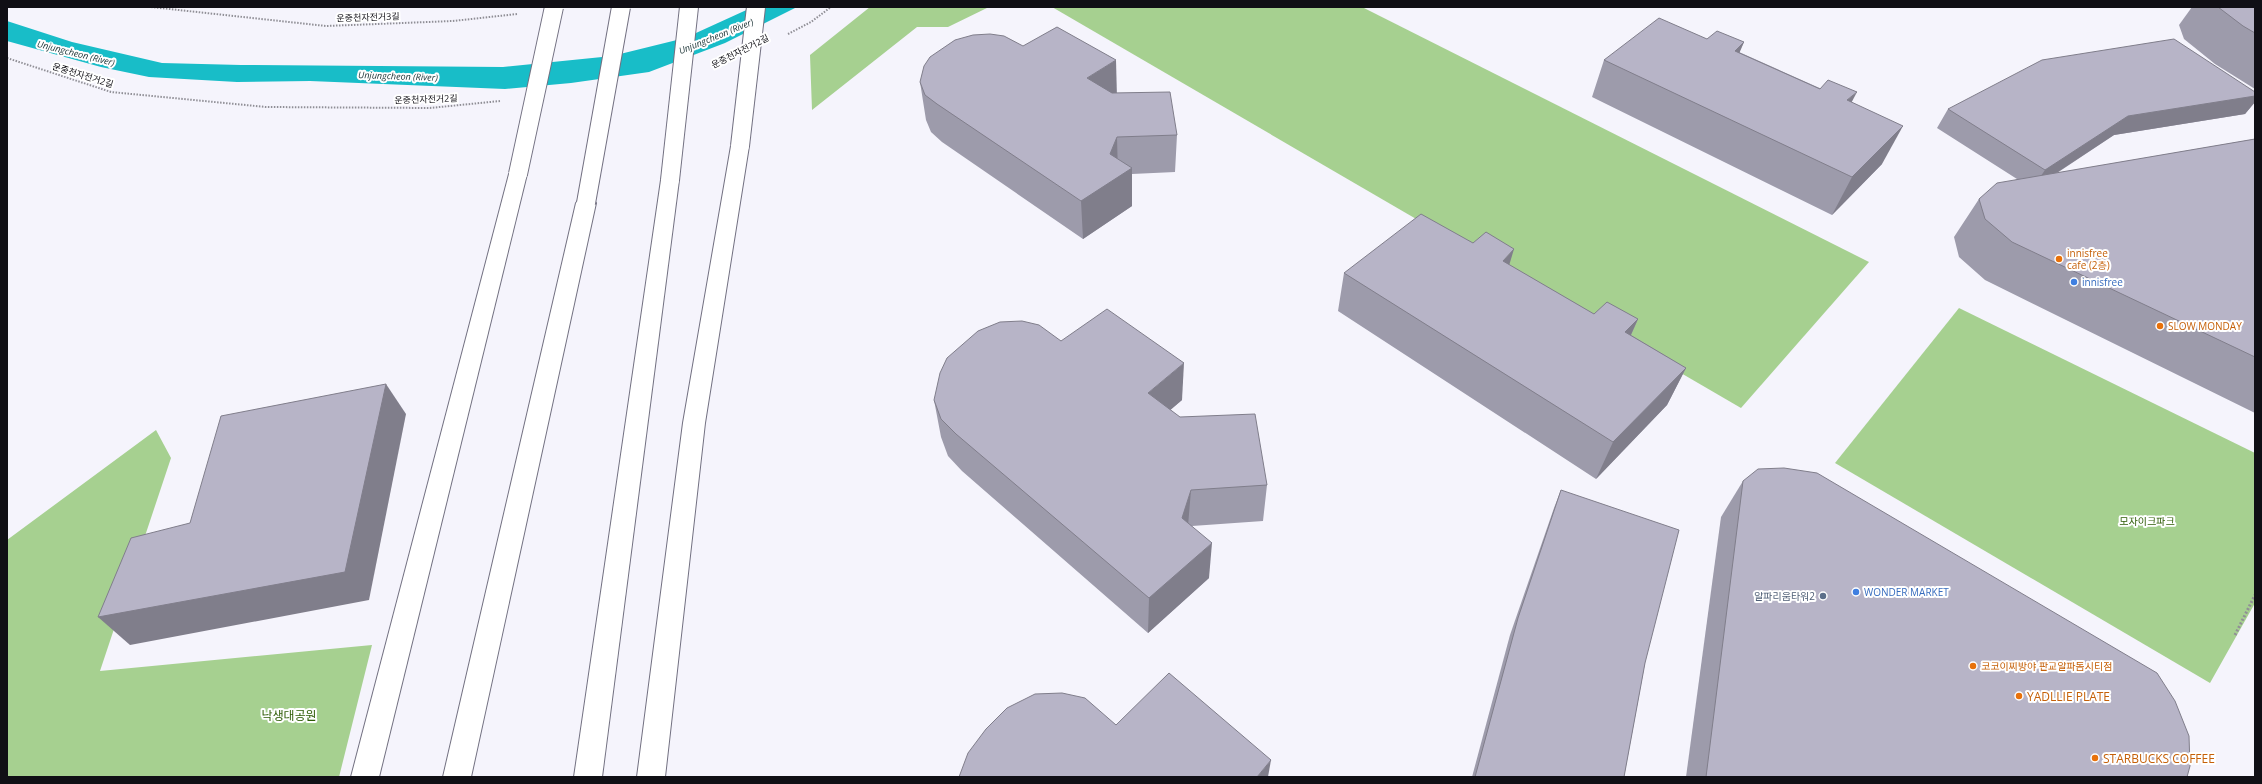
<svg xmlns="http://www.w3.org/2000/svg" width="2262" height="784" font-family="'Open Sans','Noto Sans KR',sans-serif">
<rect width="100%" height="100%" fill="#f5f4fc"/>
<g fill="#a6d090">
<polygon points="870,7 989,7 948,27 917,27 812,110 810,55"/>
<polygon points="1052,7 1362,7 1869,262 1741,408"/>
<polygon points="1959,308 2255,453 2255,603 2210,683 1835,463"/>
<polygon points="156,430 171,458 100,671 372,645 339,777 7,777 7,540"/>
</g>
<polygon fill="#18bdc8" points="753,7 797,7 725,43 649,72 571,83 505,89 310,81 237,82 149,77 101,67 7,41 7,21 72,42 162,63 241,65 503,67 612,56 685,38"/>
<g fill="none" stroke-linecap="round" stroke-linejoin="round">
<defs>
<g id="primary">
<polygon points="740,140 746,142 749,146 705,423 665,777 637,777 683,423 731,146 734,142"/>
<polygon points="518,168 525,170 527,174 379,777 351,777 509,174 511,170"/>
</g>
<g id="highway">
<polygon points="670,174 677,176 679,180 602,777 574,777 661,180 663,176"/>
<polygon points="586,197 593,199 596,203 471,777 443,777 576,203 579,199"/>
</g>
</defs>
<use href="#primary" stroke="#727081" stroke-width="2"/>
<use href="#highway" stroke="#727081" stroke-width="2"/>
<g stroke="#908f96" stroke-width="2" stroke-dasharray="1.5 1.5" stroke-linecap="butt">
<polyline points="151,7 326,26 453,21 517,14"/>
<polyline points="788,34 811,22 831,7"/>
<polyline points="7,58 111,92 266,107 430,108 500,101"/>
</g>
<polyline stroke="#908f96" stroke-width="3" stroke-dasharray="2 2" stroke-linecap="butt" points="2235,635 2255,595"/>
<use href="#primary" fill="#fff" fill-rule="evenodd"/>
<use href="#highway" fill="#fff" fill-rule="evenodd"/>
<defs>
<g id="primary-bridge">
<polyline points="740,146 756,7"/>
<polyline points="518,174 554,7"/>
</g>
<g id="highway-bridge">
<polyline points="670,180 689,7"/>
<polyline points="586,203 621,7"/>
</g>
</defs>
<use href="#primary-bridge" stroke="#727081" stroke-width="20" stroke-linecap="butt"/>
<use href="#highway-bridge" stroke="#727081" stroke-width="20" stroke-linecap="butt"/>
<use href="#primary-bridge" stroke="#fff" stroke-width="18"/>
<use href="#highway-bridge" stroke="#fff" stroke-width="18"/>
</g>
<g fill="#9d9bab">
<polygon points="2192,7 2255,7 2255,89 2215,64 2184,39 2179,25"/>
<polygon points="1707,39 1744,42 1739,52 1851,102 1882,164 1832,215 1592,97 1604,60"/>
<polygon points="1023,46 1117,93 1177,135 1175,172 1132,174 1132,206 1083,239 942,142 931,132 926,120 920,82"/>
<polygon points="2255,92 2255,102 2245,114 2114,135 2057,173 2255,139 2255,413 1985,280 1959,257 1954,237 1979,199 2017,179 1937,128 1948,109"/>
<polygon points="1509,265 1594,314 1638,319 1631,335 1686,368 1667,405 1596,479 1338,311 1344,273"/>
<polygon points="934,400 1182,400 1170,410 1267,485 1263,521 1192,526 1209,578 1148,633 962,471 948,456 941,437"/>
<polygon points="1743,481 2187,777 1686,777 1721,517"/>
<polygon points="1561,490 1645,663 1624,777 1472,777 1510,635 1554,508"/>
</g>
<g fill="#807e8b">
<polygon points="1744,42 1728,80 1735,51"/>
<polygon points="1116,60 1117,98 1087,78"/>
<polygon points="1857,92 1837,130 1847,100"/>
<polygon points="2255,96 2255,102 2245,114 2114,135 2032,189 2045,170 2128,116"/>
<polygon points="1903,126 1882,164 1832,215 1852,177"/>
<polygon points="1117,137 1118,175 1132,168 1132,206 1083,239 1081,201 1110,154"/>
<polygon points="1514,249 1503,286 1503,261"/>
<polygon points="1638,319 1621,357 1625,332"/>
<polygon points="1184,363 1182,400 1147,430 1148,393"/>
<polygon points="1686,368 1667,405 1596,479 1613,442"/>
<polygon points="386,384 406,414 369,600 130,645 98,617"/>
<polygon points="1191,490 1188,526 1182,518"/>
<polygon points="1212,543 1209,578 1148,633 1149,598"/>
<polygon points="1271,760 1268,777 1257,777"/>
</g>
<g fill="#b7b4c7" stroke="#807e8b">
<polygon points="2218,7 2255,7 2255,33 2243,26"/>
<polygon points="1659,18 1707,39 1717,31 1744,42 1735,51 1820,89 1828,80 1857,92 1847,100 1903,126 1852,177 1604,60"/>
<polygon points="1057,27 1116,60 1087,78 1112,93 1170,92 1177,135 1117,137 1110,154 1132,168 1081,201 937,104 925,95 920,82 924,66 930,57 955,40 973,35 990,34 1004,36 1023,46"/>
<polygon points="2174,39 2255,92 2255,96 2128,116 2045,170 1948,109 2042,60"/>
<polygon points="2255,139 2255,357 2012,242 1985,219 1979,199 1997,183"/>
<polygon points="1421,214 1473,243 1486,232 1514,249 1503,261 1594,314 1607,302 1638,319 1625,332 1686,368 1613,442 1344,273"/>
<polygon points="1107,309 1184,363 1148,393 1180,417 1255,414 1267,485 1191,490 1182,518 1212,543 1149,598 956,434 941,419 934,400 940,373 947,358 978,331 1000,322 1022,321 1039,325 1061,341"/>
<polygon points="386,384 345,572 98,617 131,538 190,523 221,416"/>
<polygon points="1784,468 1817,473 2157,673 2175,701 2189,736 2190,766 2187,777 1706,777 1743,481 1758,469"/>
<polygon points="1561,490 1679,530 1645,663 1624,777 1475,777 1518,618"/>
<polygon points="1169,673 1271,760 1257,777 959,777 968,753 986,729 1007,708 1035,694 1062,693 1085,698 1116,725"/>
</g>
<g fill="#e8710a" stroke="#fff" stroke-width="1.5">
<circle cx="2059" cy="259" r="4"/>
<circle cx="2160" cy="326" r="4"/>
<circle cx="1973" cy="666" r="4"/>
<circle cx="2019" cy="696" r="4"/>
<circle cx="2095" cy="758" r="4"/>
</g>
<g fill="#3f7fe0" stroke="#fff" stroke-width="1.5">
<circle cx="2074" cy="282" r="4"/>
<circle cx="1856" cy="592" r="4"/>
</g>
<circle fill="#5c6f8a" stroke="#fff" stroke-width="1.5" cx="1823" cy="596" r="4"/>
<g text-anchor="middle" dominant-baseline="central" stroke-width="4" stroke-linejoin="round" paint-order="stroke">
<g font-size="9" fill="#100f15" stroke="#fff">
<text transform="translate(368 17) rotate(-2)">운중천자전거3길</text>
<text transform="translate(740 51) rotate(-27)">운중천자전거2길</text>
<text transform="translate(83 75) rotate(17)">운중천자전거2길</text>
<text transform="translate(426 99) rotate(-2)">운중천자전거2길</text>
</g>
<g font-size="9" font-style="italic" fill="#172f31" stroke="#fff">
<text transform="translate(716 36) rotate(-22)">Unjungcheon (River)</text>
<text transform="translate(76 53) rotate(14)">Unjungcheon (River)</text>
<text transform="translate(398 76) rotate(2)">Unjungcheon (River)</text>
</g>
<g font-size="10" fill="#c56008" stroke="#fff" text-anchor="start">
<text x="2067" y="253">innisfree<tspan x="2067" dy="12">cafe (2층)</tspan></text>
<text x="2168" y="326">SLOW MONDAY</text>
<text x="1981" y="666">코코이찌방야 판교알파돔시티점</text>
</g>
<g font-size="10" fill="#366cbe" stroke="#fff" text-anchor="start">
<text x="2082" y="282">innisfree</text>
<text x="1864" y="592">WONDER MARKET</text>
</g>
<g font-size="10" fill="#2e5c05" stroke="#fff">
<text x="2147" y="521">모자이크파크</text>
</g>
<g font-size="10" fill="#4e5e75" stroke="#fff" text-anchor="end">
<text x="1815" y="596">알파리움타워2</text>
</g>
<g font-size="12" fill="#c56008" stroke="#fff" text-anchor="start">
<text x="2027" y="696">YADLLIE PLATE</text>
<text x="2103" y="758">STARBUCKS COFFEE</text>
</g>
<g font-size="12" fill="#2e5c05" stroke="#fff">
<text x="289" y="715">낙생대공원</text>
</g>
</g>
<rect width="2262" height="784" fill="none" stroke="#100f15" stroke-width="16"/>
</svg>
